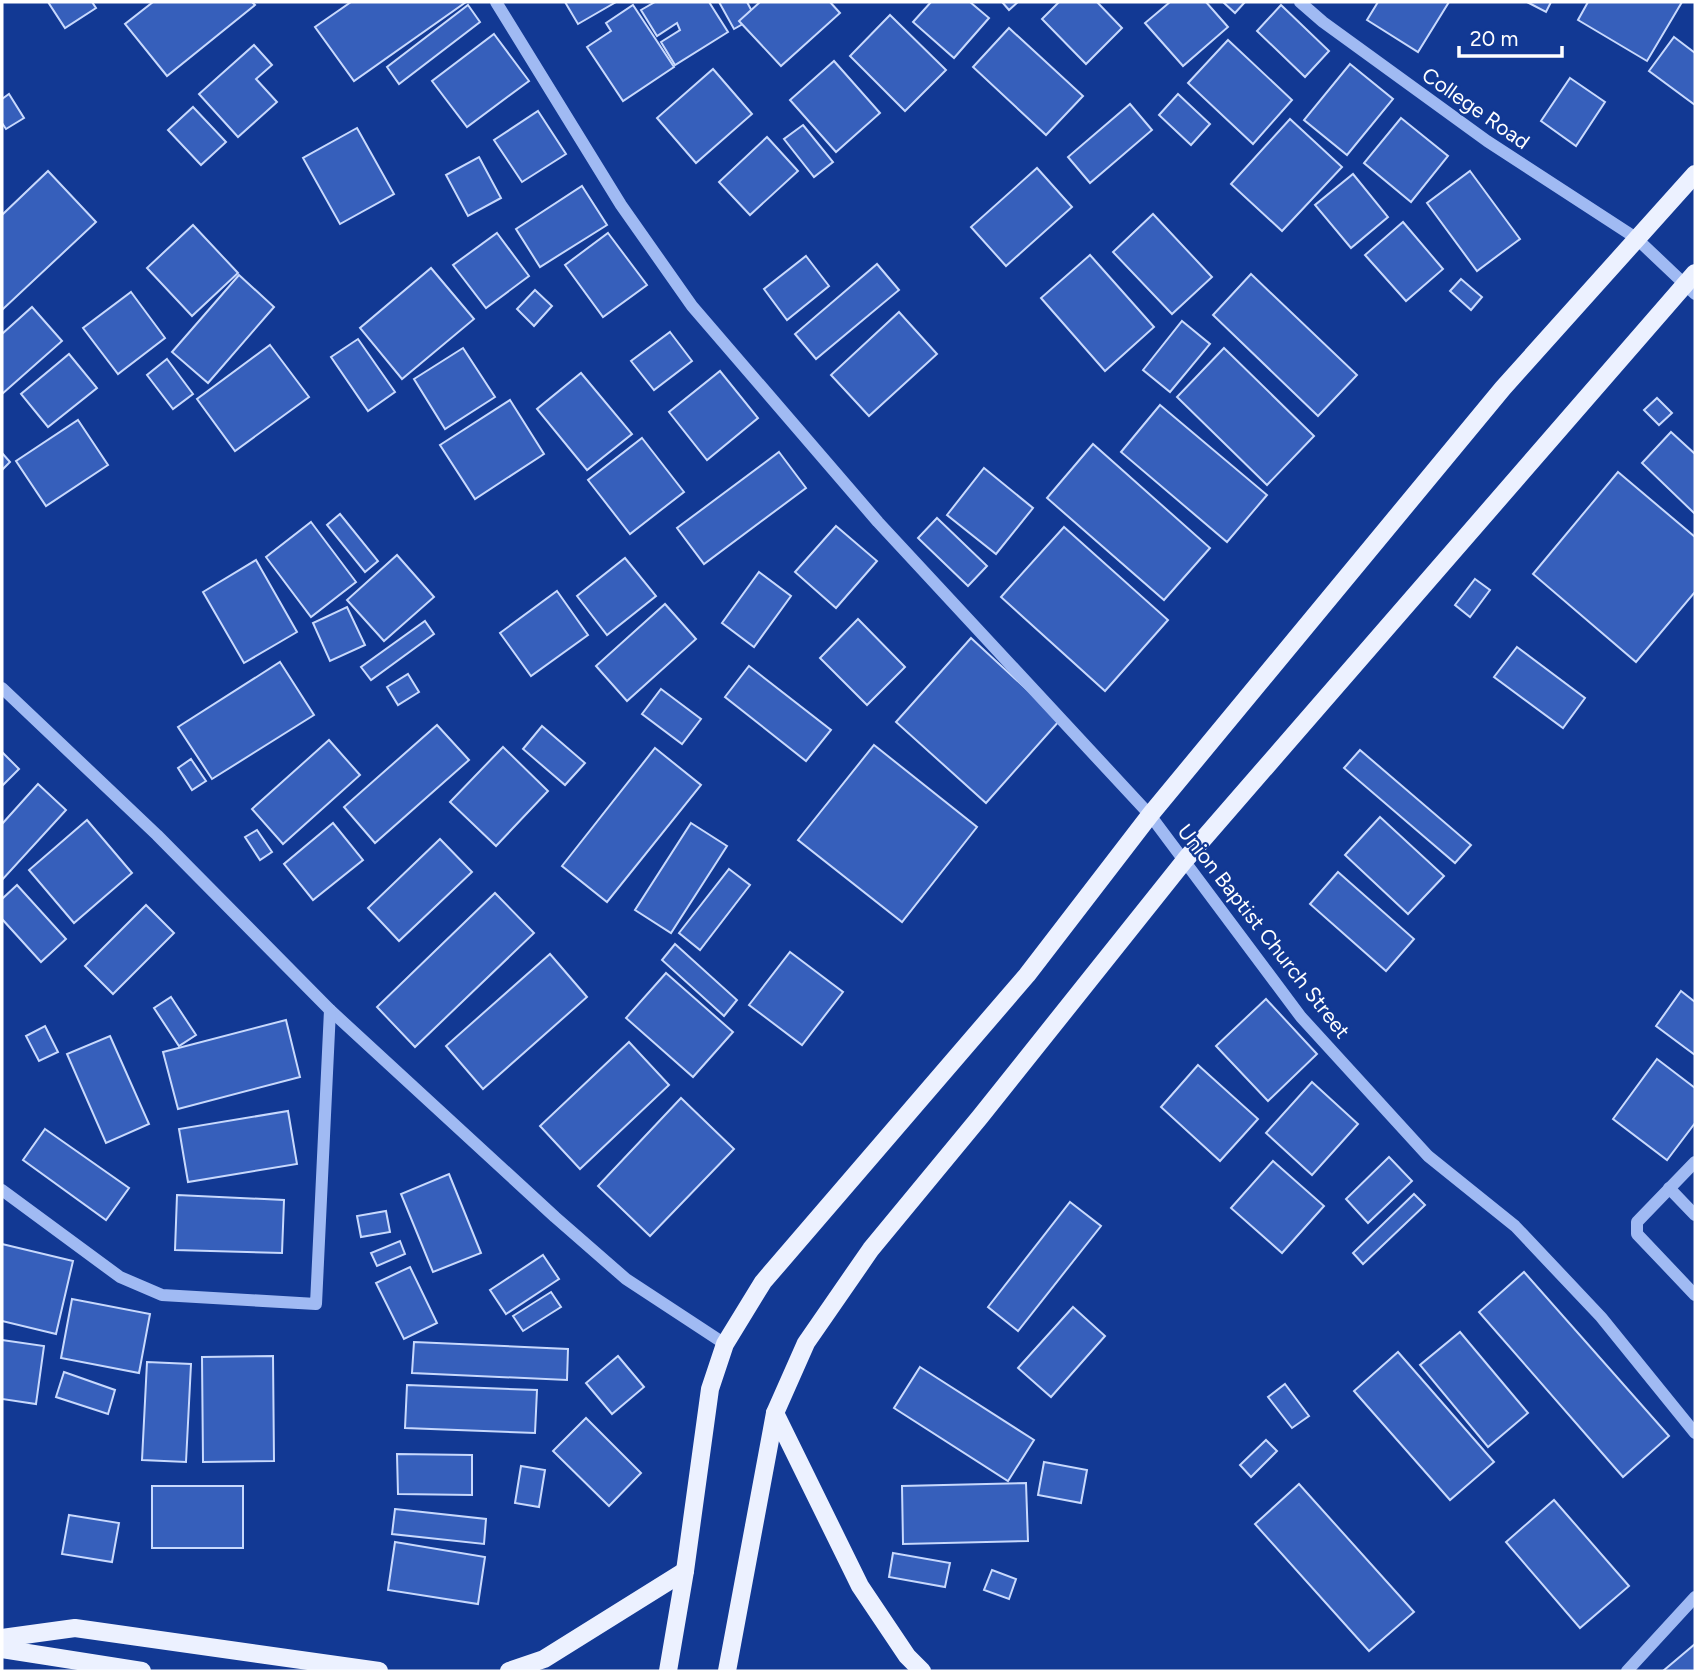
<svg xmlns="http://www.w3.org/2000/svg" width="1697" height="1673" font-family="Figtree,sans-serif">
<rect width="100%" height="100%" fill="#123994"/>
<g fill="#365fbb" stroke="#c8d9fd" stroke-width="2">
<polygon points="48,2 92,2 96,8 65,28"/>
<polygon points="153,2 252,2 255,5 167,76 125,24"/>
<polygon points="351,2 466,2 354,81 315,27"/>
<polygon points="565,2 616,2 578,24"/>
<polygon points="655,2 709,2 728,32 675,65 661,42 680,30 677,23 657,36 641,10"/>
<polygon points="719,2 747,2 755,17 734,29"/>
<polygon points="760,2 830,2 840,13 781,66 739,21"/>
<polygon points="931,2 970,2 989,18 954,58 913,22"/>
<polygon points="1002,2 1018,2 1009,10"/>
<polygon points="1059,2 1097,2 1122,28 1086,64 1042,19"/>
<polygon points="1170,2 1206,2 1228,27 1183,66 1145,23"/>
<polygon points="1223,2 1245,2 1235,13"/>
<polygon points="1378,2 1449,2 1418,52 1367,20"/>
<polygon points="1527,2 1551,2 1546,12"/>
<polygon points="1588,2 1682,2 1647,61 1578,20"/>
<polygon points="468,5 480,22 399,84 387,67"/>
<polygon points="633,5 674,67 623,101 587,47 611,31 606,23"/>
<polygon points="1281,5 1329,51 1305,77 1257,31"/>
<polygon points="890,15 946,70 905,111 850,56"/>
<polygon points="1009,28 1083,96 1046,135 973,67"/>
<polygon points="494,34 529,81 467,127 432,81"/>
<polygon points="1674,37 1695,53 1695,105 1649,71"/>
<polygon points="1228,40 1292,100 1253,144 1188,83"/>
<polygon points="254,45 272,65 256,79 277,102 238,137 199,94"/>
<polygon points="834,61 880,113 836,152 790,100"/>
<polygon points="1350,64 1393,99 1347,155 1304,120"/>
<polygon points="713,69 752,114 696,163 657,118"/>
<polygon points="1570,78 1605,102 1576,146 1541,121"/>
<polygon points="9,94 24,118 6,129 2,123 2,99"/>
<polygon points="1178,94 1210,124 1191,145 1159,115"/>
<polygon points="1130,104 1152,130 1090,183 1068,157"/>
<polygon points="193,107 226,142 201,165 168,130"/>
<polygon points="538,111 566,154 522,182 494,140"/>
<polygon points="1401,118 1448,156 1411,202 1364,163"/>
<polygon points="1290,119 1342,167 1282,231 1231,184"/>
<polygon points="803,125 833,162 814,177 784,139"/>
<polygon points="357,128 394,194 340,224 303,158"/>
<polygon points="767,137 798,171 750,215 719,182"/>
<polygon points="479,157 501,198 468,216 446,175"/>
<polygon points="1037,168 1072,207 1006,266 971,227"/>
<polygon points="48,171 96,222 2,310 2,215"/>
<polygon points="1470,171 1520,239 1477,271 1427,203"/>
<polygon points="1353,174 1388,217 1351,248 1315,205"/>
<polygon points="582,186 607,225 540,267 516,229"/>
<polygon points="1153,214 1212,277 1172,314 1113,252"/>
<polygon points="1403,222 1443,269 1406,301 1365,255"/>
<polygon points="193,225 238,273 192,316 147,268"/>
<polygon points="497,233 529,276 486,308 453,265"/>
<polygon points="608,233 647,285 603,317 565,265"/>
<polygon points="1090,255 1154,327 1105,371 1041,298"/>
<polygon points="806,256 829,286 787,320 764,289"/>
<polygon points="877,264 899,290 816,359 795,334"/>
<polygon points="431,268 474,319 402,379 360,328"/>
<polygon points="1251,274 1357,375 1318,416 1213,315"/>
<polygon points="239,275 274,307 208,383 172,352"/>
<polygon points="1461,279 1482,297 1471,310 1450,291"/>
<polygon points="535,290 552,306 534,326 517,309"/>
<polygon points="131,292 165,338 118,374 83,328"/>
<polygon points="32,307 62,341 2,394 2,334"/>
<polygon points="899,312 937,354 869,416 831,375"/>
<polygon points="1182,321 1210,344 1170,392 1143,370"/>
<polygon points="670,332 692,361 654,390 631,361"/>
<polygon points="358,339 395,392 368,411 331,357"/>
<polygon points="270,345 309,397 235,451 197,399"/>
<polygon points="463,348 495,397 445,429 414,379"/>
<polygon points="1224,348 1314,436 1267,485 1177,397"/>
<polygon points="69,354 97,388 48,427 21,394"/>
<polygon points="167,359 193,394 173,409 147,375"/>
<polygon points="720,371 758,418 707,460 669,412"/>
<polygon points="581,373 632,434 587,470 537,409"/>
<polygon points="1657,398 1672,413 1659,425 1644,410"/>
<polygon points="510,400 544,454 475,499 440,445"/>
<polygon points="1160,405 1267,495 1227,542 1121,452"/>
<polygon points="78,420 108,465 46,506 16,461"/>
<polygon points="1671,432 1695,454 1695,514 1642,463"/>
<polygon points="642,438 684,492 630,534 588,480"/>
<polygon points="1093,444 1210,548 1164,600 1047,498"/>
<polygon points="779,452 806,488 704,564 677,528"/>
<polygon points="2,453 10,462 2,470"/>
<polygon points="984,468 1033,508 996,554 947,515"/>
<polygon points="1618,472 1695,537 1695,592 1636,662 1533,574"/>
<polygon points="340,514 378,561 365,572 327,525"/>
<polygon points="937,518 987,566 968,586 918,538"/>
<polygon points="311,522 356,582 311,617 266,557"/>
<polygon points="836,526 877,561 836,608 795,572"/>
<polygon points="1064,527 1168,620 1105,691 1001,597"/>
<polygon points="397,555 434,597 384,641 347,600"/>
<polygon points="625,558 656,596 607,635 577,596"/>
<polygon points="256,560 297,632 244,663 203,592"/>
<polygon points="759,572 791,596 754,647 722,623"/>
<polygon points="1475,579 1490,590 1470,617 1455,605"/>
<polygon points="557,591 588,635 531,676 500,633"/>
<polygon points="665,604 696,639 627,701 596,666"/>
<polygon points="347,607 365,645 330,661 313,623"/>
<polygon points="858,619 905,667 867,705 820,658"/>
<polygon points="425,621 434,634 371,680 361,667"/>
<polygon points="971,638 1060,720 986,803 896,722"/>
<polygon points="1517,647 1585,698 1563,728 1494,677"/>
<polygon points="280,662 314,715 212,779 178,727"/>
<polygon points="749,666 831,730 806,761 725,697"/>
<polygon points="408,674 419,692 398,705 387,687"/>
<polygon points="661,689 701,719 682,744 642,714"/>
<polygon points="437,725 469,760 375,843 344,807"/>
<polygon points="542,726 585,763 565,785 523,749"/>
<polygon points="329,740 360,775 283,844 252,809"/>
<polygon points="874,745 977,827 902,922 798,840"/>
<polygon points="503,747 548,791 496,846 450,802"/>
<polygon points="655,748 701,785 607,902 562,866"/>
<polygon points="1360,750 1471,845 1455,863 1344,768"/>
<polygon points="2,752 19,769 2,786"/>
<polygon points="191,759 206,781 192,790 178,768"/>
<polygon points="38,784 66,810 2,880 2,824"/>
<polygon points="1380,817 1444,876 1408,914 1345,855"/>
<polygon points="87,820 132,873 74,923 29,870"/>
<polygon points="333,823 363,860 313,900 284,864"/>
<polygon points="691,823 727,846 671,933 635,910"/>
<polygon points="257,830 272,852 260,860 245,837"/>
<polygon points="440,839 472,872 399,941 368,908"/>
<polygon points="729,869 750,885 700,950 679,933"/>
<polygon points="1338,872 1414,939 1386,971 1310,904"/>
<polygon points="17,885 66,939 41,962 2,919 2,899"/>
<polygon points="495,893 534,933 415,1047 377,1007"/>
<polygon points="146,905 174,933 113,994 85,966"/>
<polygon points="675,944 737,1000 724,1016 662,960"/>
<polygon points="790,952 843,992 802,1045 749,1005"/>
<polygon points="550,954 587,997 483,1089 446,1046"/>
<polygon points="666,973 733,1032 693,1077 626,1018"/>
<polygon points="1681,991 1695,1002 1695,1055 1656,1026"/>
<polygon points="171,997 196,1035 179,1046 154,1008"/>
<polygon points="1266,999 1317,1054 1268,1101 1216,1046"/>
<polygon points="286,1020 300,1077 178,1109 163,1052"/>
<polygon points="45,1026 58,1052 39,1061 26,1036"/>
<polygon points="110,1036 149,1124 106,1143 67,1054"/>
<polygon points="629,1042 669,1085 580,1169 540,1126"/>
<polygon points="1657,1059 1695,1088 1695,1123 1667,1160 1613,1119"/>
<polygon points="1198,1065 1258,1119 1220,1161 1161,1107"/>
<polygon points="1312,1082 1358,1124 1312,1175 1266,1133"/>
<polygon points="681,1098 734,1149 650,1236 598,1186"/>
<polygon points="288,1111 297,1164 188,1182 179,1129"/>
<polygon points="45,1129 129,1188 106,1220 23,1160"/>
<polygon points="1389,1157 1412,1181 1368,1223 1346,1199"/>
<polygon points="1273,1161 1324,1206 1282,1253 1231,1208"/>
<polygon points="449,1174 481,1253 433,1272 401,1194"/>
<polygon points="1414,1194 1425,1205 1363,1264 1353,1253"/>
<polygon points="177,1195 284,1200 282,1253 175,1250"/>
<polygon points="1070,1202 1101,1226 1018,1331 988,1307"/>
<polygon points="386,1211 390,1232 361,1237 357,1216"/>
<polygon points="400,1241 405,1254 377,1266 371,1253"/>
<polygon points="2,1244 73,1261 56,1334 2,1321"/>
<polygon points="543,1255 559,1279 506,1314 490,1290"/>
<polygon points="410,1267 437,1323 404,1339 376,1283"/>
<polygon points="1524,1272 1669,1436 1623,1477 1479,1312"/>
<polygon points="551,1292 561,1307 523,1331 513,1316"/>
<polygon points="72,1299 150,1314 139,1373 61,1358"/>
<polygon points="1073,1307 1105,1336 1051,1397 1018,1368"/>
<polygon points="1460,1332 1528,1413 1488,1447 1420,1365"/>
<polygon points="2,1340 44,1346 36,1404 2,1399"/>
<polygon points="414,1342 568,1349 567,1380 412,1373"/>
<polygon points="1398,1352 1494,1462 1450,1500 1354,1391"/>
<polygon points="273,1356 274,1461 203,1462 202,1357"/>
<polygon points="618,1356 644,1387 612,1414 586,1383"/>
<polygon points="147,1362 191,1364 186,1462 142,1460"/>
<polygon points="920,1367 1034,1440 1008,1481 894,1408"/>
<polygon points="64,1372 115,1390 108,1414 56,1397"/>
<polygon points="1285,1384 1309,1416 1292,1428 1268,1397"/>
<polygon points="407,1385 537,1390 535,1433 405,1428"/>
<polygon points="586,1418 641,1473 609,1506 553,1451"/>
<polygon points="1266,1440 1277,1451 1251,1477 1240,1465"/>
<polygon points="397,1454 472,1455 472,1495 398,1494"/>
<polygon points="1044,1462 1087,1470 1081,1503 1038,1495"/>
<polygon points="521,1466 545,1470 539,1507 515,1503"/>
<polygon points="1026,1483 1028,1541 903,1544 902,1486"/>
<polygon points="1299,1484 1414,1612 1369,1651 1255,1524"/>
<rect x="152" y="1486" width="91" height="62"/>
<polygon points="1554,1500 1629,1586 1580,1628 1506,1542"/>
<polygon points="395,1509 486,1519 484,1544 392,1534"/>
<polygon points="69,1515 119,1523 112,1562 62,1554"/>
<polygon points="395,1542 485,1557 478,1604 388,1590"/>
<polygon points="893,1553 950,1563 945,1587 889,1577"/>
<polygon points="992,1570 1016,1579 1009,1599 984,1590"/>
<polygon points="1695,1644 1695,1671 1663,1671"/>
</g>
<g fill="none" stroke-linecap="round" stroke-linejoin="round">
<g stroke="#a0baf3" stroke-width="12">
<polyline points="496,2 621,205 692,306 878,522 1150,815 1301,1017 1428,1156 1515,1226 1601,1317 1695,1433"/>
<polyline points="1300,2 1323,22 1487,141 1636,238 1695,294"/>
<polyline points="2,688 157,835 330,1010 555,1217 626,1279 725,1344"/>
<polyline points="1695,1162 1637,1222 1637,1234 1695,1295"/>
<polyline points="1669,1188 1695,1215"/>
<polyline points="2,1190 120,1277 162,1295 316,1304 330,1010"/>
<polyline points="1627,1671 1695,1597"/>
</g>
<g stroke="#ecf1ff" stroke-width="18">
<polyline points="775,1413 860,1586 907,1656 922,1671"/>
<polyline points="2,1638 75,1628 379,1671"/>
<polyline points="2,1649 142,1671"/>
<polyline points="509,1671 544,1659 685,1571"/>
<polyline points="668,1671 685,1571 710,1389 725,1344 763,1282 1027,975 1150,815 1503,388 1695,174"/>
<polyline points="727,1671 775,1413 806,1343 871,1249 980,1117 1185,860 1695,273"/>
</g>
</g>
<g text-anchor="middle" dominant-baseline="central" stroke-width="5" stroke-linejoin="round" paint-order="stroke">
<g font-size="21" fill="#fff" stroke="#123994">
<text transform="translate(1476 108) rotate(35)">College Road</text>
<text transform="translate(1264 931) rotate(52)">Union Baptist Church Street</text>
</g>
</g>
<rect width="1697" height="1673" fill="none" stroke="#ffffff" stroke-width="7"/>
<path d="M1459 46v10h103v-10" fill="none" stroke="#ffffff" stroke-width="3.5"/>
<text x="1470" y="46" font-size="21" fill="#ffffff" stroke="#123994" stroke-width="5" paint-order="stroke">20 m</text>
</svg>
